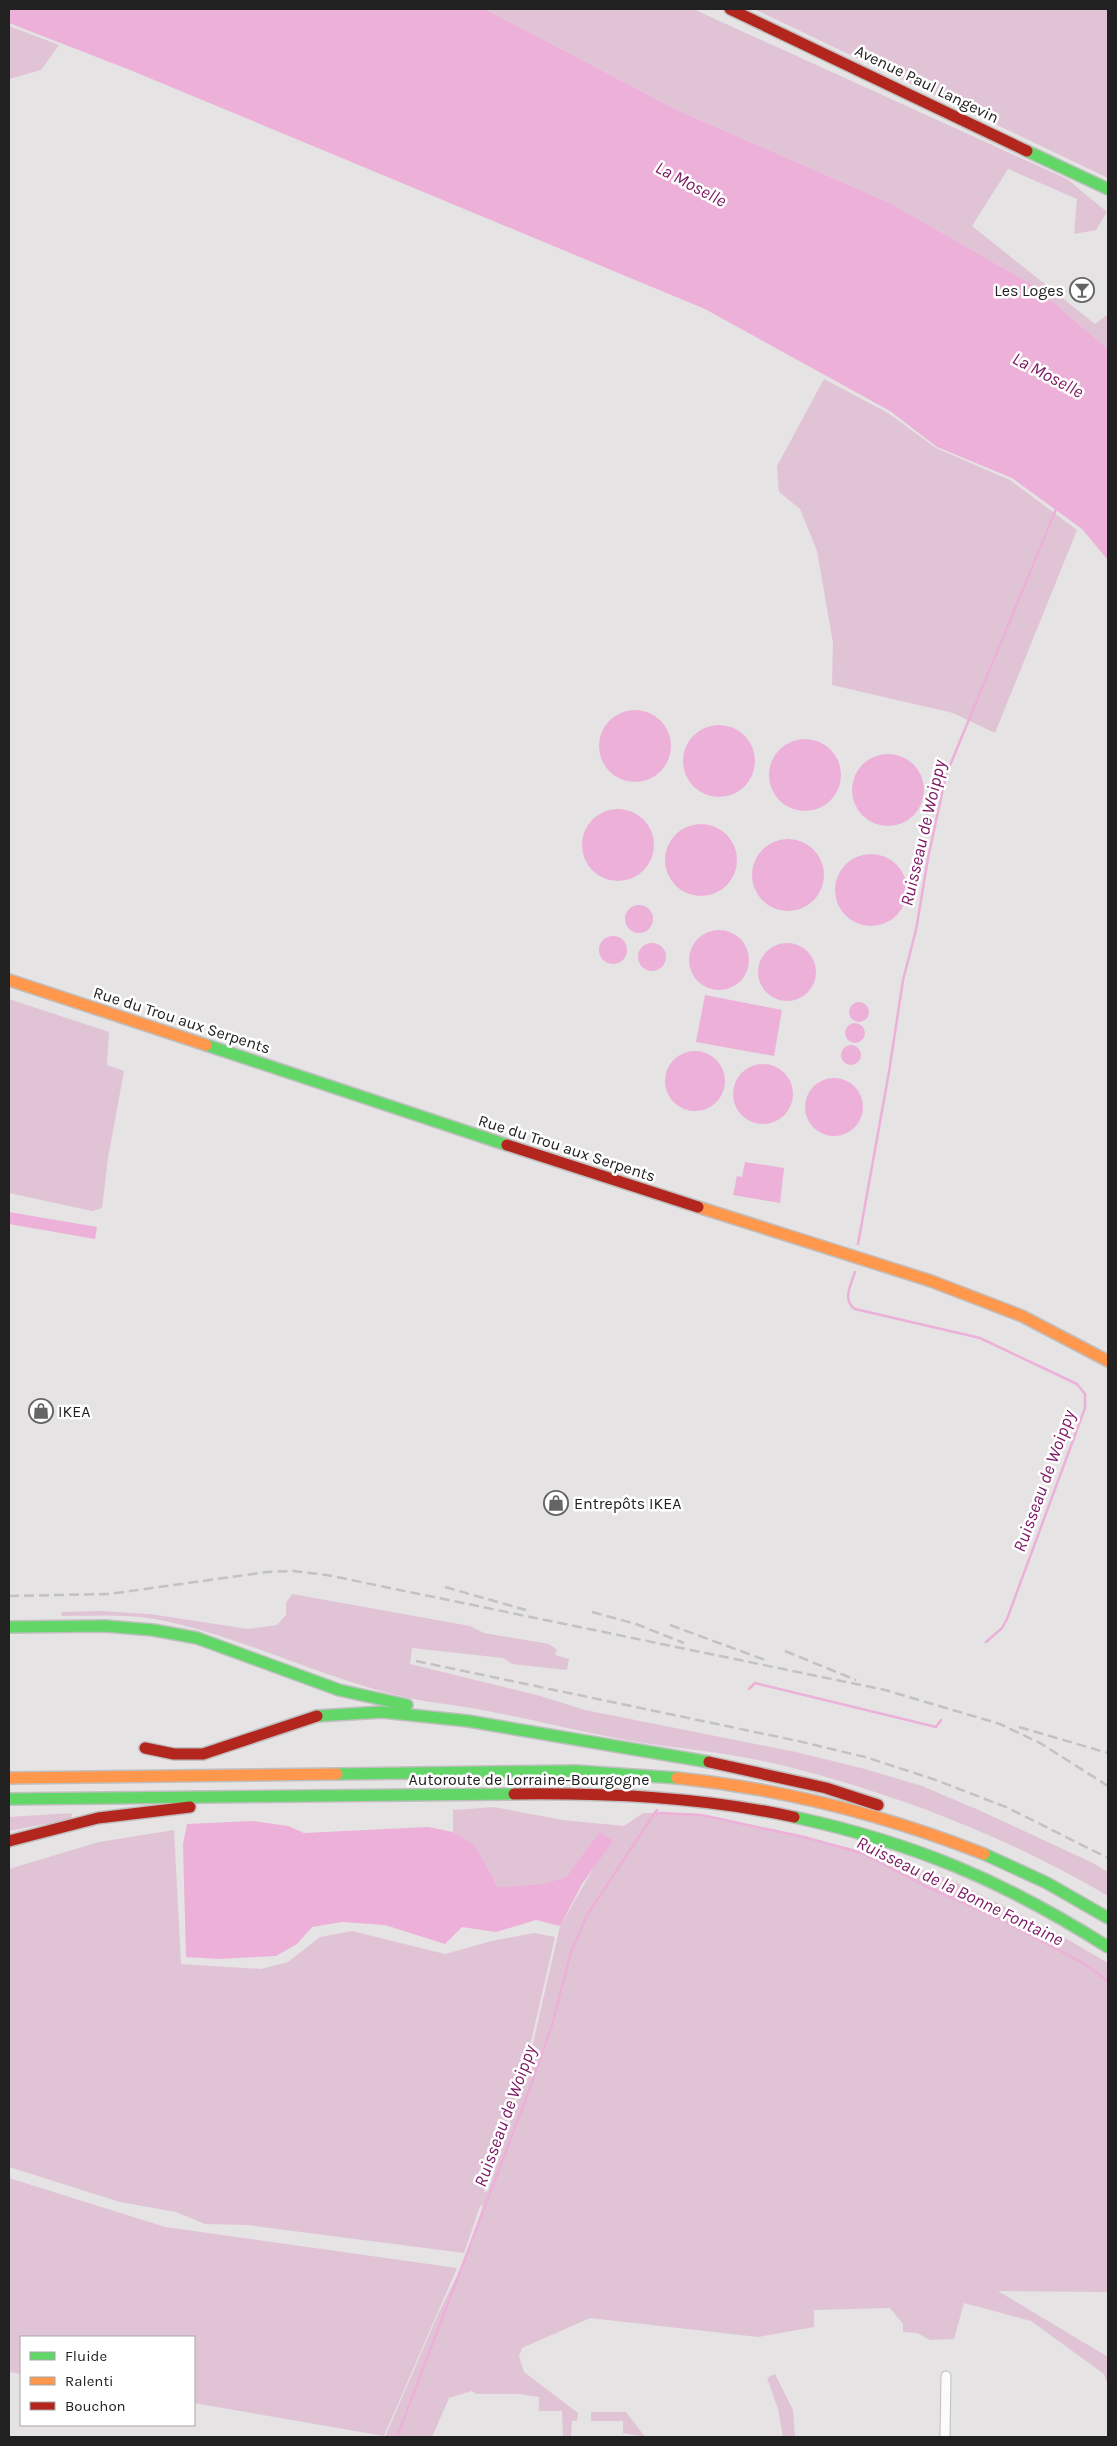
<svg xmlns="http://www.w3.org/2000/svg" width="1117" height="2446" font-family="Karla,sans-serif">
<rect width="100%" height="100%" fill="#e5e3e4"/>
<g fill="#e1c3d6">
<polygon points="485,9 693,9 1067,179 1107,212 1096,230 1074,234 1077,199 1008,169 972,226 1095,324 1108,314 1108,349 1033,285 890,203 677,110"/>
<polygon points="754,9 1108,9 1108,178"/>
<polygon points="9,26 59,45 41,70 9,79"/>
<polygon points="824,379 888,413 936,448 1010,480 1077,530 995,733 953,713 832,685 833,643 817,551 800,509 779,492 777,466"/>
<polygon points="9,999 109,1032 107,1065 124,1071 108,1158 102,1208 92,1211 9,1193"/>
<path d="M292 1594 470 1626 484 1633 549 1644 557 1650 555 1655 569 1659 567 1670 512 1664 503 1658 412 1648 410 1664 537 1695 585 1710 796 1752 865 1769 922 1786 981 1811 1093 1863 1108 1872V1896C1008 1836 881 1788 768 1762 727 1753 684 1749 643 1743 587 1734 532 1719 477 1709 450 1704 422 1702 396 1695 314 1675 238 1635 155 1619 125 1614 93 1616 62 1616L61 1612 101 1611 150 1614 248 1629 277 1625 286 1615V1603Z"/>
<polygon points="494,1807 562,1820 624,1826 643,1813 686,1813 717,1817 880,1855 949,1879 1048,1928 1108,1963 1108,2292 998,2291 1108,2357 1108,2386 1104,2374 1031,2321 964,2303 954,2339 930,2340 917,2333 903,2332 903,2324 890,2308 814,2310 814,2327 758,2337 590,2318 522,2348 519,2356 524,2372 578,2413 577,2421 572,2421 571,2437 563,2437 562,2411 539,2411 539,2397 519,2394 477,2394 472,2391 449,2398 432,2437 385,2437 439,2312 467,2256 483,2205 480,2206 464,2253 247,2225 205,2224 176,2212 120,2202 9,2167 9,1869 99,1842 174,1830 181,1964 261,1969 288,1962 320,1937 352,1931 445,1954 492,1941 534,1933 555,1937 527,2059 484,2192 488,2191 527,2069 560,1926 596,1864 582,1857 566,1877 541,1884 498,1887 475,1845 453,1832 453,1810"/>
<polygon points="72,1813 71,1819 9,1831 9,1817"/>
<polygon points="9,2178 165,2227 457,2268 384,2436 194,2403 194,2337 21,2337 21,2374 9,2372"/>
<polygon points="775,2374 793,2410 795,2437 783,2437 778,2409 767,2378"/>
<polygon points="591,2412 626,2412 645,2437 623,2433 623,2421 591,2421"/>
</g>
<g fill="#edb0d9">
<polygon points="9,9 485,9 677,110 890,203 1033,285 1108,349 1108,560 1082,529 1012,478 937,447 890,411 705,309 130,70 9,23"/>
<circle cx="635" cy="746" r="36"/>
<circle cx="719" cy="761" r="36"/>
<circle cx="805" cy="775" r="36"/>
<circle cx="888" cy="790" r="36"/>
<circle cx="618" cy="845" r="36"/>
<circle cx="701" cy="860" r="36"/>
<circle cx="788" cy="875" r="36"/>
<circle cx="871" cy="890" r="36"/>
<circle cx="639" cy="919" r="14"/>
<circle cx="719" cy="960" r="30"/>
<circle cx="613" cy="950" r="14"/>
<circle cx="787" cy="972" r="29"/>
<circle cx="652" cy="957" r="14"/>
<polygon points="705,995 782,1010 774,1056 696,1042"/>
<circle cx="859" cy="1012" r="10"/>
<circle cx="855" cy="1033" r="10"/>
<circle cx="851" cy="1055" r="10"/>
<circle cx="695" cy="1081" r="30"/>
<circle cx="763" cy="1094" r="30"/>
<circle cx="834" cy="1107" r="29"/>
<polygon points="745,1162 784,1168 780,1203 733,1195 737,1176 742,1177"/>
<polygon points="9,1212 97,1227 95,1239 9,1224"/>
<polygon points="253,1821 288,1826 304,1833 428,1827 453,1832 475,1845 498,1887 541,1884 566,1877 600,1832 613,1841 582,1884 560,1926 536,1920 496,1932 462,1927 445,1944 385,1925 342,1922 312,1927 297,1944 276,1956 219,1959 186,1957 183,1844 187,1824"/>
</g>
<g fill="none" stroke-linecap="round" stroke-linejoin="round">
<g stroke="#edb0d9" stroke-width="2.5">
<polyline points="858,1244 889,1072 903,980 916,930 928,858 946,775 1057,507"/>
<path d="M855 1272C851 1284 842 1301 855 1309L980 1338 1077 1384 1085 1394V1408L1007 1619 1002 1628 986 1642"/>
<polyline points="749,1689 755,1683 936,1727 941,1720"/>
<polyline points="657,1810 654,1814 661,1813 701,1815 804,1837 861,1853 932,1889 1000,1919 1045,1943 1083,1963 1108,1981"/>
<polyline points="397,2437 529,2091 552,2025 571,1952 587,1915 654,1814"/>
</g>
<defs>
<polyline id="street" points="945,2437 946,2376"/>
<g id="fast">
<polyline points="1027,151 1108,189"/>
<polyline points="206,1045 507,1145"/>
<polyline points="9,1627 105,1626 153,1630 197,1638 339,1690 407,1705"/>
<polyline points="317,1716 382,1712 468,1721 709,1762"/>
<polyline points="337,1774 576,1771 677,1778"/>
<polyline points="9,1799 514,1794"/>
<path d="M794 1817C914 1843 1004 1881 1108 1947"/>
<polyline points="984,1854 1047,1883 1108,1918"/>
</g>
<g id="slow">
<polyline points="9,980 206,1045"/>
<polyline points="698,1207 931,1281 1022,1316 1108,1361"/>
<polyline points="9,1778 337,1774"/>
<path d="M677 1778C784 1789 885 1815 984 1854"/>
</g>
<g id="jam">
<polyline points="730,9 1027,151"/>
<polyline points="507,1145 698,1207"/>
<polyline points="145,1748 174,1754 203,1754 317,1716"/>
<polyline points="709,1762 826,1788 878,1805"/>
<path d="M514 1794C608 1793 702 1797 794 1817"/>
<polyline points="9,1841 98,1818 190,1807"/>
</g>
</defs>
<use href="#street" stroke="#c0bfc0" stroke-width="11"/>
<use href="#fast" stroke="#c0bfc0" stroke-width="14"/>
<use href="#slow" stroke="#c0bfc0" stroke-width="14"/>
<use href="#jam" stroke="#c0bfc0" stroke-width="14"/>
<use href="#street" stroke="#fbfbfb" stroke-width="9"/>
<use href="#fast" stroke="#63d668" stroke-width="11"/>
<use href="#slow" stroke="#ff974d" stroke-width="11"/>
<use href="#jam" stroke="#b3261e" stroke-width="11"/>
<g stroke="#c3c2c3" stroke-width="2.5" stroke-dasharray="10 5" stroke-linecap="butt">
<polyline points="445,1587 526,1610"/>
<polyline points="9,1596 109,1594 267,1572 293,1571 327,1575 885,1690 1000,1724 1040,1743 1108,1786"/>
<polyline points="592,1612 636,1624 684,1643"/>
<polyline points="670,1625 765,1660"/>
<polyline points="785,1651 856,1680"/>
<polyline points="416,1661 798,1741 865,1757 933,1779 1006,1807 1108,1858"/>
<polyline points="1019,1727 1108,1753"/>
</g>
</g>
<defs>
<symbol id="bar-ring" viewBox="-11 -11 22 22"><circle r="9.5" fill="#fff" stroke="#666566" stroke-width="1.5"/><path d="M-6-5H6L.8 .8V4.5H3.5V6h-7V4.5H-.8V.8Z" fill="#666566"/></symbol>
<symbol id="shop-ring" viewBox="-11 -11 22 22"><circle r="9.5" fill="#fff" stroke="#666566" stroke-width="1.5"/><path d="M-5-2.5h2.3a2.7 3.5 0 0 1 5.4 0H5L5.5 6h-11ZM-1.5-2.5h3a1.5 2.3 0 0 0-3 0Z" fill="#666566"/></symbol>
</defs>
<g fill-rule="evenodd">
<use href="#bar-ring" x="1068" y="276" width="28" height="28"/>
<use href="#shop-ring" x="27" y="1397" width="28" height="28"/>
<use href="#shop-ring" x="542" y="1489" width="28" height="28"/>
</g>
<g text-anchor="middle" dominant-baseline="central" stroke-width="5" stroke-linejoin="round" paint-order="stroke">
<g font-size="16" fill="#222122" stroke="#fff">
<text transform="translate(927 84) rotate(26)">Avenue Paul Langevin</text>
<text transform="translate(182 1020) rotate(18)">Rue du Trou aux Serpents</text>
<text transform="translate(567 1148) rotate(18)">Rue du Trou aux Serpents</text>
<text x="529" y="1779">Autoroute de Lorraine-Bourgogne</text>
</g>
<g font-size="16" fill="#222122" stroke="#fff" text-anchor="start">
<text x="1064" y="290" text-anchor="end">Les Loges</text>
<text x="58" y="1411">IKEA</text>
<text x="574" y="1503">Entrepôts IKEA</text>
</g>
<g font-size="18" font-style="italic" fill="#7c1863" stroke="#fff">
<text transform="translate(691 184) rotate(28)">La Moselle</text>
<text transform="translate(1048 375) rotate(28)">La Moselle</text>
<text transform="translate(923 833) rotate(-77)">Ruisseau de Woippy</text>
<text transform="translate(1044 1481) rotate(-70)">Ruisseau de Woippy</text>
<text transform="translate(960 1891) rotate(26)">Ruisseau de la Bonne Fontaine</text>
<text transform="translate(505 2116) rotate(-70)">Ruisseau de Woippy</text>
</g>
</g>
<rect width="1117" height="2446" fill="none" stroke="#222122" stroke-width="20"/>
<rect x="20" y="2336" width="175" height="90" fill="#ffffff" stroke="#a7a6a7"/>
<rect x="30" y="2352" width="25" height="8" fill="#63d668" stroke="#a7a6a7"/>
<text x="65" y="2361" font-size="15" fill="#222122">Fluide</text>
<rect x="30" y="2377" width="25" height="8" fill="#ff974d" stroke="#a7a6a7"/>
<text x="65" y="2386" font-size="15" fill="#222122">Ralenti</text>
<rect x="30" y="2402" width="25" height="8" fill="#b3261e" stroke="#a7a6a7"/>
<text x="65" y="2411" font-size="15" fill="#222122">Bouchon</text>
</svg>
